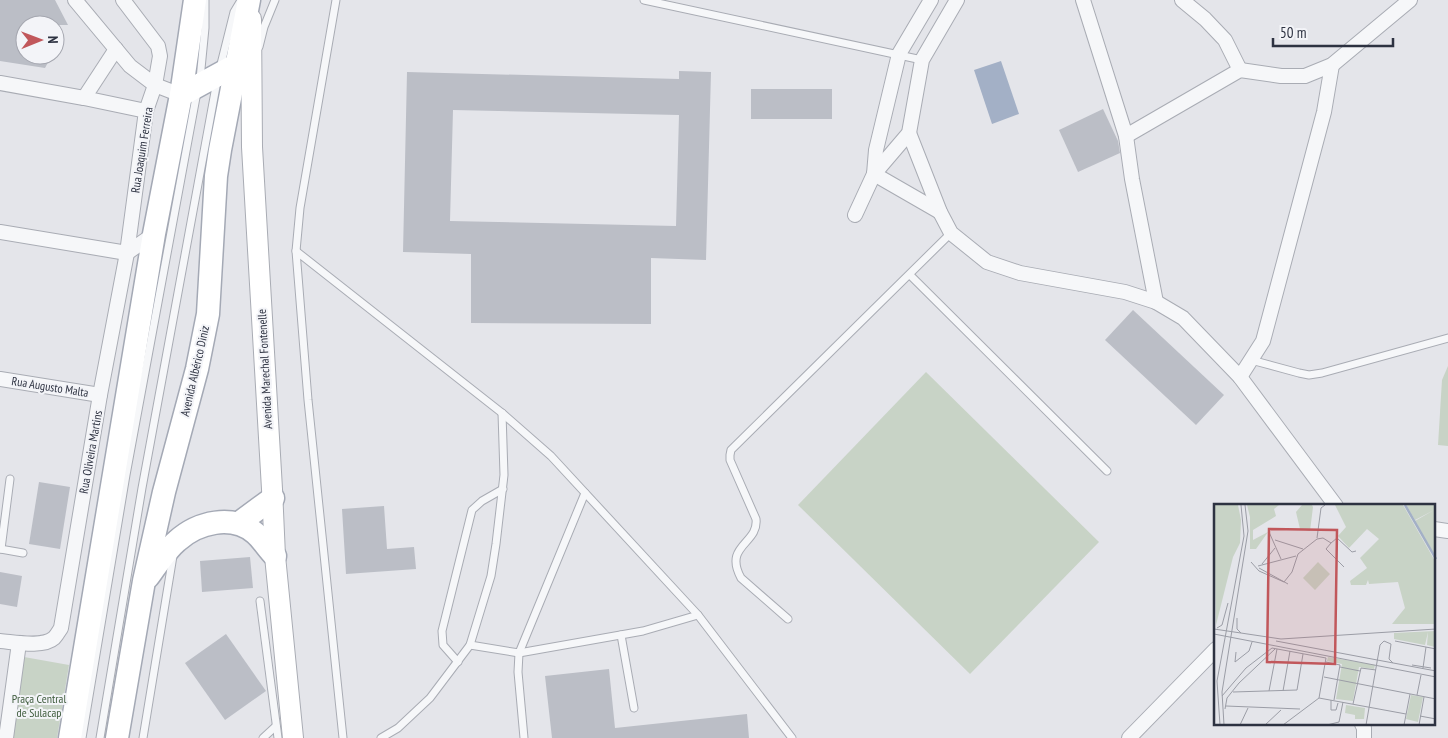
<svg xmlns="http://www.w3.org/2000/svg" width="1448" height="738" viewBox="0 0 1448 738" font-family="'PT Sans Narrow',sans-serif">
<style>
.green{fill:#c8d3c6}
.water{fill:#a3b0c6}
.building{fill:#bbbec6;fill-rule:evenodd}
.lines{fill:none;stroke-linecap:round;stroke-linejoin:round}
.lane-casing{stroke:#a9acb4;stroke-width:9}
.street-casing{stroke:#a9acb4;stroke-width:16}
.secondary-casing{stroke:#a9acb4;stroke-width:22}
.primary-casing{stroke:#a4a9b5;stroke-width:25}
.lane{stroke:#f6f7f9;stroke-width:7}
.street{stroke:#f6f7f9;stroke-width:14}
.secondary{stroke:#fff;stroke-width:20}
.primary{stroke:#fff;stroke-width:22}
.labels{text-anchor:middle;stroke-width:4;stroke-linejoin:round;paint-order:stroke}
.street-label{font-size:12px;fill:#2d3241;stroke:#f3f4f8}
.park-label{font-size:12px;fill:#3e5b3c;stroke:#f3f4f8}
.inset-river{fill:none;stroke:#a3b0c6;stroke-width:2.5}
.inset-road{fill:none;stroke:#9b9da6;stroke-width:1}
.view{fill:#c1575b;fill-opacity:0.15;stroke:#c1575b;stroke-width:2.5}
.inset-edge{fill:none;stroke:#2d3241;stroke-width:2.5}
</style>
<rect width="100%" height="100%" fill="#e4e5ea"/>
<g class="green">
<polygon points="1448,366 1448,446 1438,445 1442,380"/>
<polygon points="926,372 1099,542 970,674 798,505"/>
<polygon points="24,657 69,665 57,738 11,738"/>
</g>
<polygon class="water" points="1001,61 1019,114 992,124 974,70"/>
<g class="building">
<polygon points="0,0 55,0 68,25 25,25 25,55 52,55 45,68 0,61"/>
<path d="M679 71 711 72 706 260 651 258V324L471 323V254L403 252 407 72 679 79ZM453 110 679 115 676 226 450 221Z"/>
<rect x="751" y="89" width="81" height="30"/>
<polygon points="1103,109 1118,141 1120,153 1078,172 1059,130"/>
<polygon points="1133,310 1224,395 1196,425 1105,340"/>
<polygon points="39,482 70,487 60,549 29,544"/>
<polygon points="384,506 387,549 414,547 416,569 346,574 342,509"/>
<polygon points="250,557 253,588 202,592 200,561"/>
<polygon points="0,572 22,576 17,607 0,604"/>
<polygon points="226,634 266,691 225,720 185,663"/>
<polygon points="609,669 615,728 747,714 749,738 552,738 545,676"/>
</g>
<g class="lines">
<defs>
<g id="lane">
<polyline points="644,0 922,60"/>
<polyline points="259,47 264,27 275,0"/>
<polyline points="220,68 234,12 240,2"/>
<polyline points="200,79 205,28 205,0"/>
<polyline points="296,251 300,208 336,0"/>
<polyline points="910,275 1107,471"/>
<polyline points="1251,360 1299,373 1309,375 1322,373 1448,338"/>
<polyline points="0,549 23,553"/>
<polyline points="1,549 10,479"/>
<polyline points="260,601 278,738"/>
<path d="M788 619 741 578C723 545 759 544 756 519L730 460V455L731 450 951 233"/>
<polyline points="621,635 634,708"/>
<polyline points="470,645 519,653 643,631 698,615"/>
<polyline points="458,662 443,645 442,631 472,510 482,501 503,489"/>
<polyline points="82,738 126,475 197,92"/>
<polyline points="100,738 142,488 217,81"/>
<polyline points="143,738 173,556"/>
<polyline points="263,738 276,726"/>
<polyline points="343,738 308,400 296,251 502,413 551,456 698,615 792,738"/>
<polyline points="381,738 398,728 430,698 470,645 491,576 496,544 504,475 502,413"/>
<polyline points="524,738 518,672 519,653 585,493"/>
</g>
<g id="street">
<polyline points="75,0 130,66 155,85 181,95"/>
<polyline points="1083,0 1126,136 1132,179 1156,302"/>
<polyline points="1182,0 1205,19 1225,40 1240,70"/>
<polyline points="0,83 84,98 146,111"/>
<polyline points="84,98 116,49"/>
<polyline points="909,133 940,212 951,233 987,262 1020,273 1125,292 1156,302 1183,318 1240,377 1336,506"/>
<polyline points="1126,136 1240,70 1281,76 1305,76 1332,65 1410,0"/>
<polyline points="874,174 876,150 899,54 931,0"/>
<polyline points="874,174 940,212"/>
<polyline points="855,215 874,174 909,133 922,60 957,0"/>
<polyline points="0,232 127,253 154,234"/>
<polyline points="1240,377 1263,341 1324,112 1332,65"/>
<polyline points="0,379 100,395"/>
<polyline points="1434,529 1448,531"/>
<path d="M0 641C14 642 43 648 54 638 57 635 59 631 61 628L100 395 127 253 146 111 155 85 160 56 158 46 123 0"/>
<polyline points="1362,724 1364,728 1364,738"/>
<polyline points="6,738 19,643"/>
<polyline points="1129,738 1216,649"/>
</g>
<polyline id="secondary" points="251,19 252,147 272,489 275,556 293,738"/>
<g id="primary">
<polyline points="181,95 236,65"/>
<polyline points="239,523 273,498"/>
<path d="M148 577C157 565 166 550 177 541 198 522 232 514 255 533 262 539 268 549 275 556"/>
<polyline points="70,738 154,234 181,95 195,0"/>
<polyline points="117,738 144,581 164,492 197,369 208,314 216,176 220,150 249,0"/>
</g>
</defs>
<use href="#lane" class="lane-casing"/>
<use href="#street" class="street-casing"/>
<use href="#secondary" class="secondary-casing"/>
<use href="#primary" class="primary-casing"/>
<use href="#lane" class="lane"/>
<use href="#street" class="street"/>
<use href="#secondary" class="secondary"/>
<use href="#primary" class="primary"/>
</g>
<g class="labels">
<g class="street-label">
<text transform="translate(142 150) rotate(-81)" y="4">Rua Joaquim Ferreira</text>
<text transform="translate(265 369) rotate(-93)" y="4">Avenida Marechal Fontenelle</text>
<text transform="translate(195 371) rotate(-77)" y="4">Avenida Albérico Diniz</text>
<text transform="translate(50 387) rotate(9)" y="4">Rua Augusto Malta</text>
<text transform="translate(91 452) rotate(-80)" y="4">Rua Oliveira Martins</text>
</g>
<g class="park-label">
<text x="39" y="703">Praça Central<tspan x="39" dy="14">de Sulacap</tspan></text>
</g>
</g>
<g transform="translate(1214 504)">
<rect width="221" height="221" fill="#e4e5ea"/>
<path d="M0 1H24L27 16 26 39 19 53 2 121ZM33 1H65L60 5 62 12 39 26V36L54 28 42 45H36V13ZM88 1H98L99 3 96 27 86 25 82 8ZM121 1H189L221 57V120H178L191 104 184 78 155 80 154 76 152 81H137L136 77 153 64 146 54 165 35 153 25 135 44 124 32 132 23ZM192 1H221V52L201 17 220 6 201 16ZM104 58 116 70 101 86 89 74ZM221 127V143L213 141 214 128 211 141 180 135V129ZM114 153 161 161 160 165 145 163 139 197 122 195 128 160 113 157ZM197 191 209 193 204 218 192 215ZM132 201 151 204 150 215H141V211L131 209Z" fill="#c8d3c6"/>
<path class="inset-river" d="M191 1 222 55"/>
<path class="inset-road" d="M55 28 67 55M103 34 107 4 111 1M61 36 89 45M117 39 112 45 130 63M37 58 45 67 70 78M48 60 61 44M44 62 82 52M45 64 74 80M70 78 78 68 84 50 103 35 109 34 117 39 123 34 138 48 142 47M23 114V125L27 129M3 124 8 121 14 99M0 125 67 135 222 125M0 130 222 173M62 137 222 167M181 137 222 145M22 148 21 158 35 147 38 138M112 158 126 161 120 196M198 161 217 164M126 163 146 167M209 164 212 143M110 173 222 195M25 179 61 145M55 187 63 145M69 187 76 147M19 188 83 186 89 150M203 191 207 171M8 192 32 164 58 144 112 154 105 194M105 194 192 210M117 196V206H122L124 199M139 200 147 164 162 166M12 202 86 205M11 205 13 194 25 179M206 212 222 215M6 221 3 177 30 32 27 1M10 221 8 188 34 27 31 1M26 221 34 204M51 221 67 206M69 221 105 194M113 221 125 218 129 198M152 221 166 141 170 137 177 140 175 155 179 159M190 221 196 190M205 221 210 193"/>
<path class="view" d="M55 25 123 26 121 160 53 158Z"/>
<rect width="221" height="221" class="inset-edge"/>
</g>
<g transform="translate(40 40) rotate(89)"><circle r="24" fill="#f3f4f8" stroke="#a4a6af"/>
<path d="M0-4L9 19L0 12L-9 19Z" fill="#c1575b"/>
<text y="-8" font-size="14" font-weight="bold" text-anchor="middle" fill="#2d3241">N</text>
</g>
<path d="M1273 38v8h120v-8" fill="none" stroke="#2d3241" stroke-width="2.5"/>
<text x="1280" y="38" font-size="15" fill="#2d3241" stroke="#f3f4f8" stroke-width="4" paint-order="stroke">50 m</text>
</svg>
